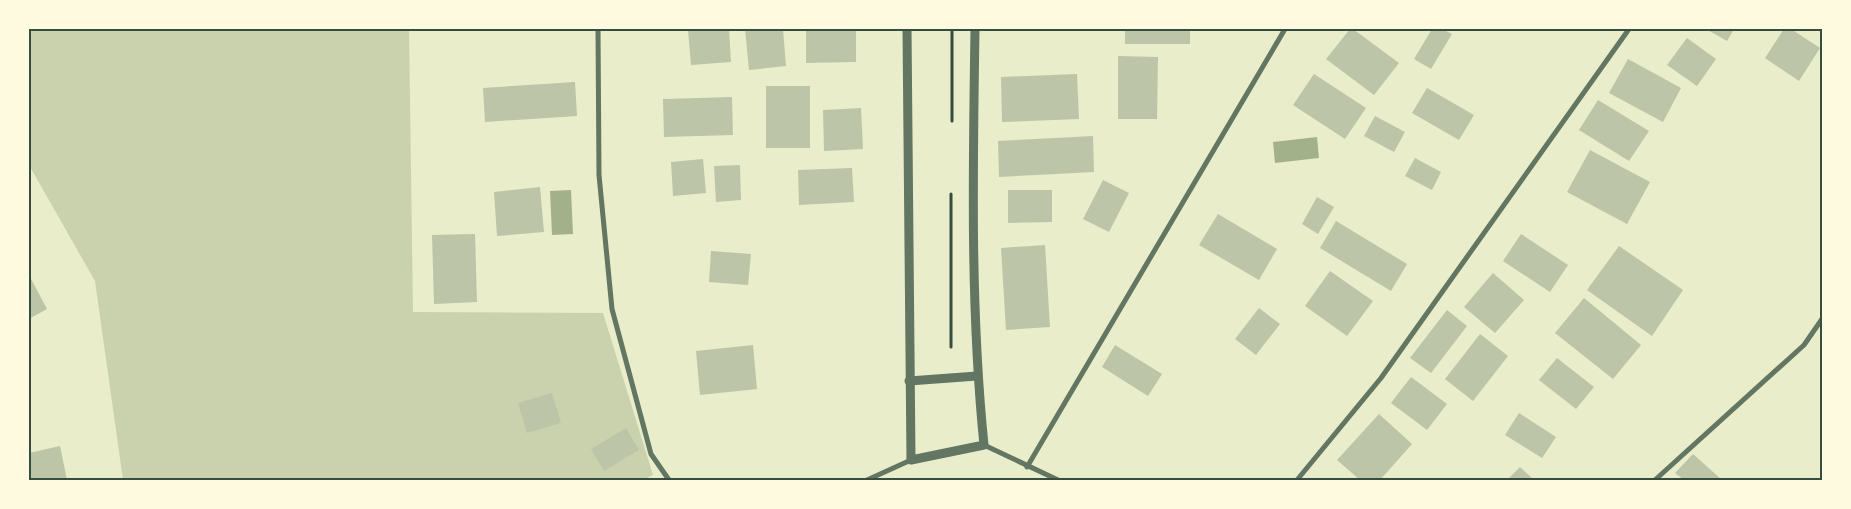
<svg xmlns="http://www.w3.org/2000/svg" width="1851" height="509" viewBox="0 0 1851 509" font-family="Quicksand,sans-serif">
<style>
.green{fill:#cad2ad}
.water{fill:#a3b18a}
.building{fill:#bcc5a7}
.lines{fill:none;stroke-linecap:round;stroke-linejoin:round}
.path{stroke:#344e41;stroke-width:3}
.minor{stroke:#617663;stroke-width:5}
.tertiary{stroke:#617663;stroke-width:9}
.neatline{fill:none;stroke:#344e41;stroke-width:2}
</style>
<rect width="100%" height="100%" fill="#e9edc9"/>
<polygon class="green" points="29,29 409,29 413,312 603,313 653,475 643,480 123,480 95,281 29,165"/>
<g class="water">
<polygon points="1317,137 1319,158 1275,163 1273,142"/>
<polygon points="571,190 573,234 552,235 550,191"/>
</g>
<g class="building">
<polygon points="729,29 731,62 691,65 688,30"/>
<polygon points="745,29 783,29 786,66 749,70"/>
<polygon points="806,29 856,29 856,62 806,63"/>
<rect x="1125" y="29" width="65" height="15"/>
<polygon points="1350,29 1353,29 1399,63 1374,95 1326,59"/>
<polygon points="1432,29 1442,29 1452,34 1431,69 1414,59"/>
<polygon points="1706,29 1734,29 1727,41"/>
<polygon points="1784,29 1791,29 1820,48 1799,81 1765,58"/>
<polygon points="1687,38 1716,59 1697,86 1667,65"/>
<polygon points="1118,56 1158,57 1157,119 1118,119"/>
<polygon points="1628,59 1681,88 1663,122 1609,93"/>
<polygon points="1077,74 1079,119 1002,122 1001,77"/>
<polygon points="1314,74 1366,108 1345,139 1293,105"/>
<polygon points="575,82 577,116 485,122 483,88"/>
<rect x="766" y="86" width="44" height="62"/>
<polygon points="1427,88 1474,115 1459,140 1412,113"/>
<polygon points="732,97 733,135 664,137 663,99"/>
<polygon points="1598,100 1649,131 1629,161 1579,130"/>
<polygon points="861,108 863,149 824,151 823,110"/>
<polygon points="1375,116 1405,132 1394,152 1364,136"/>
<polygon points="1093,136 1094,172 999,177 998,141"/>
<polygon points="1590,150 1650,182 1627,224 1567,192"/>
<polygon points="1415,158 1441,172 1432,190 1405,176"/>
<polygon points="703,159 706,193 673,196 671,162"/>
<polygon points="740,165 741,200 716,202 714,166"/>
<polygon points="852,168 854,202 799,205 798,170"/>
<polygon points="1103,180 1129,193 1109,232 1083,219"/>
<polygon points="540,187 544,232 497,236 494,192"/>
<polygon points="1008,190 1052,190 1052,222 1008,223"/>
<polygon points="1317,197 1334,207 1318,234 1302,224"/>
<polygon points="1218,214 1277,249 1259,280 1199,245"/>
<polygon points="1336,221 1407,264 1391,291 1320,248"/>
<polygon points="475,234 477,302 434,304 432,235"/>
<polygon points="1521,234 1568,265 1550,292 1503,261"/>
<polygon points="1045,245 1050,327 1006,330 1001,248"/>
<polygon points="1619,246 1683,290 1652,336 1587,290"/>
<polygon points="711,251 751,254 748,285 709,282"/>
<polygon points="1330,271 1373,301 1347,336 1305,306"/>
<polygon points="1493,273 1524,300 1495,333 1464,307"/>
<polygon points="29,275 47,309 29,319"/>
<polygon points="1584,298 1641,345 1613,379 1555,333"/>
<polygon points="1259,308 1280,324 1256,355 1235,339"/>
<polygon points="1447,310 1467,326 1431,373 1410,358"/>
<polygon points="1480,334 1508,356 1473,401 1445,379"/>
<polygon points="753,345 757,389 700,395 696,351"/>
<polygon points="1115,345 1162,374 1148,396 1102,367"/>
<polygon points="1557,358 1594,387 1576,409 1539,380"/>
<polygon points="1411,377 1447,404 1427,430 1391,403"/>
<polygon points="552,393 561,423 527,433 518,403"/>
<polygon points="1519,413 1556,437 1542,458 1505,435"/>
<polygon points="1379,414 1412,444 1380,480 1360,480 1337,460"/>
<polygon points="626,428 639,450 604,471 591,449"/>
<polygon points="60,446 67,480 29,480 29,453"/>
<polygon points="1693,454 1722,480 1684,480 1675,473"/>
<polygon points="1520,467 1534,480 1507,480"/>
</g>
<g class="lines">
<g class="path">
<polyline points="952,121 952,29"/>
<polyline points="951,347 951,194"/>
</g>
<g class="minor">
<polyline points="598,29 599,175 612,309 651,454 669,480"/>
<polyline points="984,445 1058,480"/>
<polyline points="1027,467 1285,29"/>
<polyline points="867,480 911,460"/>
<polyline points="1297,480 1381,378 1629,29"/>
<polyline points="1655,480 1804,345 1822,319"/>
</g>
<g class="tertiary">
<path d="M907 29 911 460 984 445C970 307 973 167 975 29"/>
<polyline points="909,381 977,376"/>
</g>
</g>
<rect width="1851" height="509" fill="none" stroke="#fefae0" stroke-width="60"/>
<rect x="30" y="30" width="1791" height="449" class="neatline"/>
</svg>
